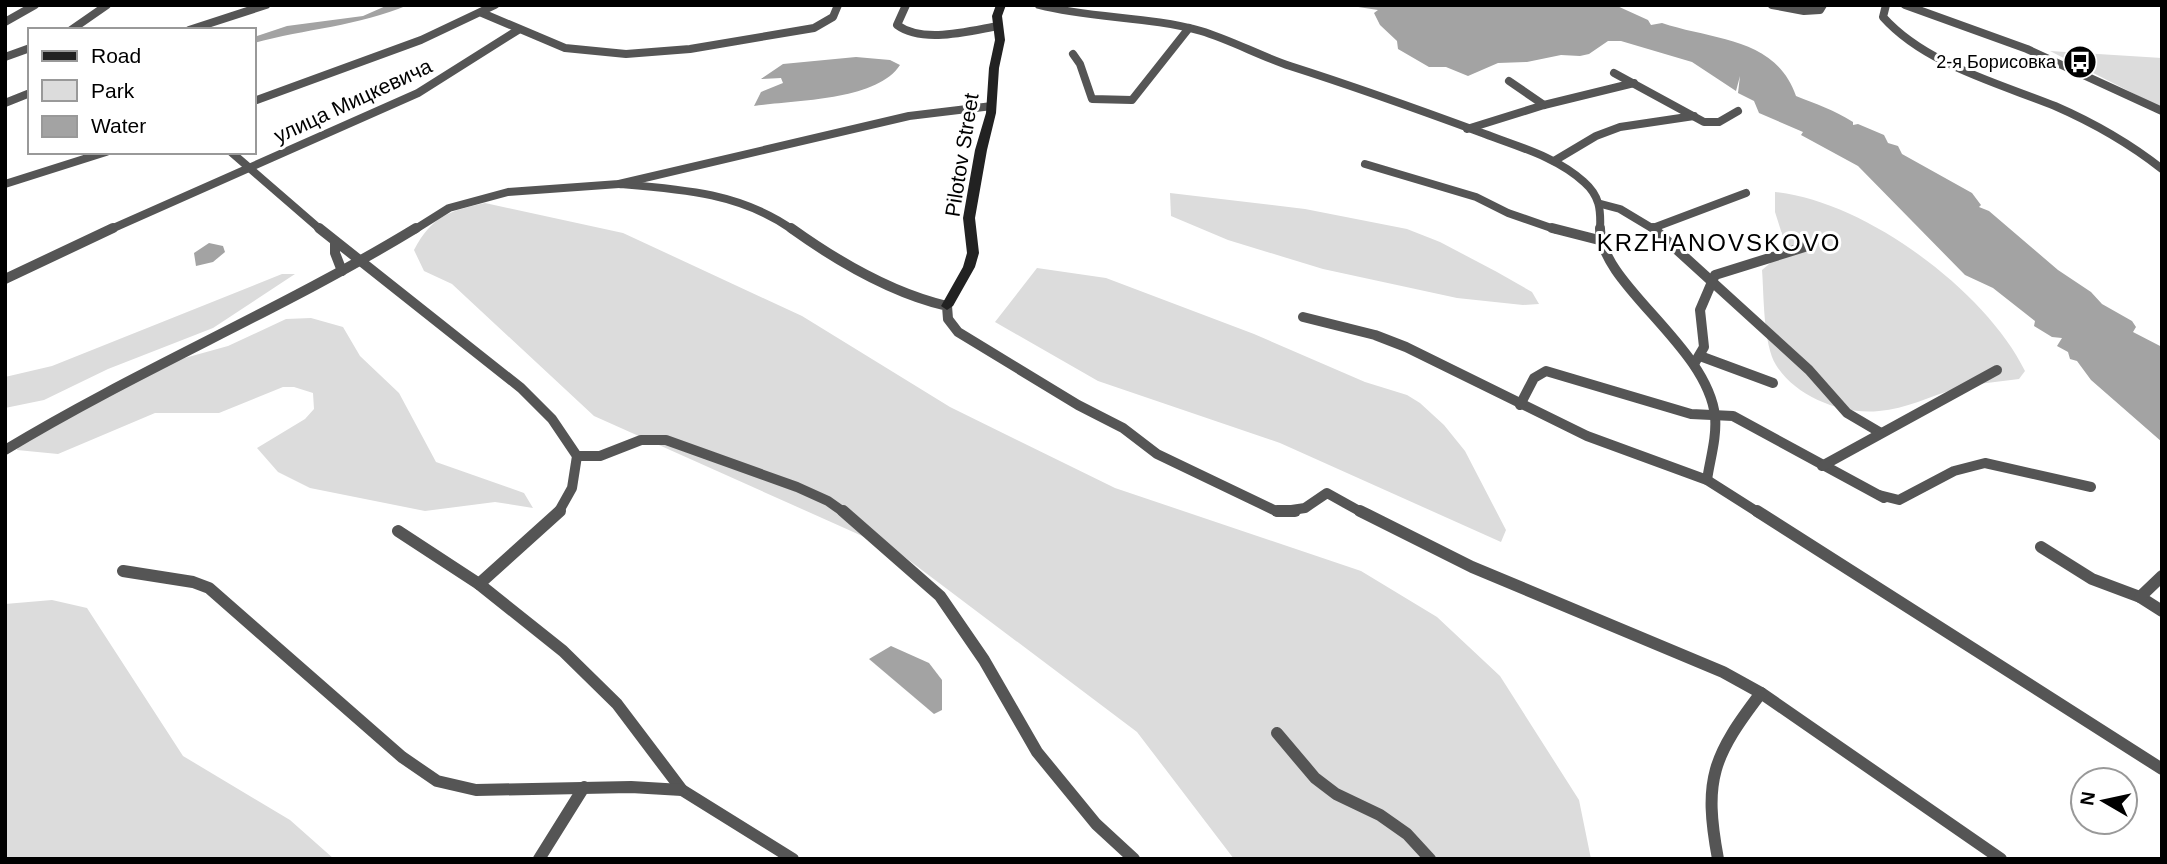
<svg xmlns="http://www.w3.org/2000/svg" width="2167" height="864" viewBox="0 0 2167 864" font-family="Helvetica,sans-serif">
<style>
.green{fill:#dcdcdc}
.water{fill:#a3a3a3}
.lines{fill:none;stroke-linecap:round;stroke-linejoin:round}
.street-far2{stroke:#555;stroke-width:8}
.street-far1{stroke:#555;stroke-width:10}
.street{stroke:#555;stroke-width:12}
.secondary{fill:#222;fill-rule:evenodd}
.labels{text-anchor:middle;stroke-width:6;stroke-linejoin:round;paint-order:stroke}
.far-poi-label{font-size:18px;fill:#000;stroke:#fff;text-anchor:end}
.street-label{font-size:21px;fill:#000;stroke:#fff}
.quarter-label{font-size:24px;letter-spacing:2px;fill:#000;stroke:#fff}
</style>
<rect width="100%" height="100%" fill="#fff"/>
<g class="green">
<polygon points="2050,51 2162,58 2162,108"/>
<path d="M1775 192C1865 201 1986 291 2025 371L2019 379C1998 382 1975 383 1956 389 1930 396 1906 409 1879 411 1842 415 1796 397 1776 365 1763 344 1764 295 1762 270L1775 259 1789 256 1775 212Z"/>
<polygon points="1170,193 1305,209 1407,229 1440,242 1497,272 1532,292 1539,304 1523,305 1457,298 1323,269 1228,240 1171,216"/>
<path d="M485 203 623 233 802 316 950 407 1115 488 1361 571 1437 617 1500 676 1579 800 1591 859H1234L1137 732 898 552 594 416 452 284 424 271 414 250C432 216 449 211 485 203Z"/>
<polygon points="1037,268 1106,278 1254,334 1365,382 1407,395 1420,403 1444,425 1465,451 1506,530 1501,542 1280,443 1098,381 995,322"/>
<polygon points="282,274 295,274 213,328 108,369 44,400 5,408 5,377 52,366"/>
<polygon points="311,318 343,327 360,356 399,393 436,462 524,493 533,508 495,502 425,511 310,488 278,472 257,448 305,419 314,409 313,393 294,387 283,387 219,413 155,413 58,454 17,450 20,440 156,366 228,346 286,319"/>
<polygon points="52,600 87,608 183,756 290,820 334,859 5,859 5,604"/>
</g>
<g class="water">
<path d="M388 5H408C359 26 305 29 254 43V37L287 26 363 16Z"/>
<path d="M1345 5H1615L1648 20 1651 25 1662 23C1712 40 1776 37 1796 96 1816 104 1834 110 1853 122V125L1858 124 1884 135 1888 143 1898 146 1902 154 1972 193 1981 205 1979 207 1989 211 2058 270 2091 292 2102 304 2132 321 2136 327 2133 332 2162 347V442L2091 380 2077 361 2070 359 2068 352 2057 346 2062 338 2052 337 2034 326 2035 321 1993 288 1965 275 1858 166 1801 135 1803 132 1759 113 1754 101 1738 93 1740 76 1736 91 1692 62 1621 41H1608L1589 54 1580 56 1561 55 1527 62 1498 63 1468 76 1446 67H1429L1398 49 1397 41 1380 25 1374 13 1378 10Z"/>
<path d="M856 57 890 60 900 65C877 101 794 100 754 106L761 92 783 83 781 78 761 79 783 64Z"/>
<polygon points="209,243 223,246 225,252 213,262 196,266 194,253"/>
<polygon points="891,646 929,663 942,680 942,710 934,714 869,659"/>
</g>
<g class="lines">
<g class="street-far2">
<path d="M906 5 897 25C923 44 969 31 998 26"/>
<path d="M1039 5C1092 19 1148 16 1201 31 1231 40 1260 56 1290 66 1356 87 1420 110 1485 134 1519 147 1557 157 1584 182 1600 196 1601 210 1600 230"/>
<polyline points="1772,5 1804,11 1820,10 1823,5"/>
<path d="M1886 5 1883 17C1925 64 1998 83 2055 106 2094 123 2129 143 2162 169"/>
<polyline points="1905,5 2027,49 2162,111"/>
<polyline points="482,13 565,48 626,54 690,49 814,28 833,17 838,5"/>
<polyline points="5,22 35,5"/>
<polyline points="71,30 107,5"/>
<polyline points="189,30 266,5"/>
<polyline points="1073,54 1080,64 1092,99 1132,100 1189,28"/>
<polyline points="5,57 30,48"/>
<polyline points="1614,73 1704,122 1719,122 1738,111"/>
<polyline points="1509,81 1544,105"/>
<polyline points="254,101 421,40 495,5"/>
<polyline points="5,103 30,93"/>
<polyline points="1467,129 1544,105 1634,83"/>
<polyline points="231,152 321,230"/>
<polyline points="1554,161 1596,136 1620,127 1694,116"/>
<polyline points="1365,164 1476,197 1508,213 1557,230"/>
<polyline points="5,184 106,152"/>
<path d="M619 184C681 189 741 193 793 230"/>
<polyline points="1601,204 1620,209 1655,230"/>
<polyline points="1653,228 1746,193"/>
<polyline points="109,230 418,93 518,30"/>
<polyline points="414,230 449,208 508,192 619,184 909,116 992,106"/>
</g>
<g class="street-far1">
<polyline points="319,228 521,388 552,419 577,456 572,488 558,513"/>
<path d="M791 228C837 261 891 293 947 306L948 319 958 332 1078 405 1123 428 1157 454 1278 512 1305 508 1327 493 1363 513"/>
<polyline points="1552,228 1599,240"/>
<path d="M1600 228C1599 284 1707 345 1715 416 1717 438 1710 459 1707 480"/>
<polyline points="1653,228 1809,370 1847,413 1881,433"/>
<polyline points="335,242 335,253 342,271"/>
<polyline points="5,279 113,228"/>
<polyline points="1303,317 1375,335 1406,347 1587,436 1707,480 1759,513"/>
<polyline points="1700,356 1773,383"/>
<polyline points="1694,364 1704,347 1700,310 1715,275 1811,245"/>
<polyline points="1520,405 1534,378 1546,371 1691,414 1733,416 1884,498"/>
<path d="M5 450C139 369 283 309 416 228"/>
<polyline points="577,456 600,456 641,440 666,440 797,487 828,501 845,513"/>
<polyline points="1822,466 1997,370"/>
<polyline points="1879,495 1899,500 1954,471 1985,463 2091,487"/>
</g>
<g class="street">
<polyline points="843,511 940,596 984,660 1037,752 1096,824 1134,859"/>
<polyline points="1277,511 1295,511"/>
<polyline points="1360,511 1472,567 1723,672 1761,693 2001,859"/>
<polyline points="1757,511 2162,769"/>
<polyline points="398,531 479,584 563,651 617,704 682,790 793,859"/>
<polyline points="2041,547 2092,579 2140,597 2162,611"/>
<polyline points="123,571 193,582 209,588 402,757 437,781 476,790 631,787 682,790"/>
<polyline points="479,584 560,511"/>
<polyline points="2140,597 2162,576"/>
<polyline points="1277,733 1315,778 1336,794 1380,815 1407,834 1430,859"/>
<polyline points="539,859 584,787"/>
<path d="M1718 859C1703 779 1713 756 1761 693"/>
</g>
<polygon class="secondary" points="996,5 1006,5 1002,16 1005,40 999,68 996,113 987,150 975,218 979,253 975,267 953,306 947,310 941,306 963,267 967,253 963,218 975,150 986,113 989,68 995,40 992,16"/>
</g>
<defs>
<symbol id="bus-disc" viewBox="-11 -11 22 22"><circle r="9.5" fill="#000" stroke="#fff"/><path d="M-5-6H5V4H4V6H2V4H-2V6H-4V4H-5ZM-3.5-4V0h7V-4ZM-3.5 1.2v1.5H-2V1.2ZM2 1.2v1.5H3.5V1.2Z" fill="#fff"/></symbol>
</defs>
<g fill-rule="evenodd">
<use href="#bus-disc" x="2061" y="43" width="38" height="38"/>
</g>
<g class="labels">
<g class="far-poi-label">
<text x="2056" y="68">2-я Борисовка</text>
</g>
<g class="street-label">
<text transform="translate(353 101) rotate(-25)" y="7">улица Мицкевича</text>
<text transform="translate(962 155) rotate(-81)" y="7">Pilotov Street</text>
</g>
<g class="quarter-label">
<text x="1719" y="251">KRZHANOVSKOVO</text>
</g>
</g>
<rect width="2167" height="864" fill="none" stroke="#000000" stroke-width="14"/>
<rect x="28" y="28" width="228" height="126" fill="#ffffff" stroke="#999999" stroke-width="2"/>
<rect x="42" y="51" width="35" height="10" fill="#222222" stroke="#999999" stroke-width="2"/>
<text x="91" y="63" font-size="21" fill="#000000">Road</text>
<rect x="42" y="80" width="35" height="21" fill="#dcdcdc" stroke="#999999" stroke-width="2"/>
<text x="91" y="98" font-size="21" fill="#000000">Park</text>
<rect x="42" y="116" width="35" height="21" fill="#a3a3a3" stroke="#999999" stroke-width="2"/>
<text x="91" y="133" font-size="21" fill="#000000">Water</text>
<g transform="translate(2104 801) rotate(279)"><circle r="33" fill="#ffffff" stroke="#999999" stroke-width="2"/>
<path d="M0-5L12 26L0 18L-12 26Z" fill="#000000"/>
<text y="-10" font-size="19" font-weight="bold" text-anchor="middle" fill="#000000">N</text>
</g>
</svg>
